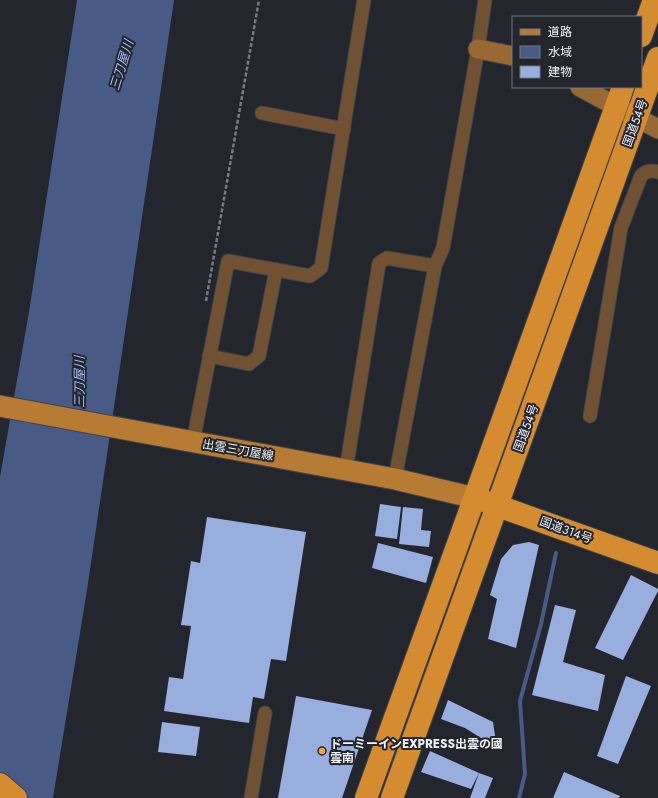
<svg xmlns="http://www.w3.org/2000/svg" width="658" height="798" viewBox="0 0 658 798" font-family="Jost,'Noto Sans JP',sans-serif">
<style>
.water{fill:#485b87}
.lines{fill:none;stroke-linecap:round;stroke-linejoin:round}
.stream{stroke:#485b87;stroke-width:4}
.building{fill:#97aedf}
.street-casing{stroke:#404349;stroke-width:15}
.secondary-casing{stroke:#404349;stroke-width:21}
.primary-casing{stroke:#404349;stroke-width:23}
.highway-casing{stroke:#404349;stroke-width:24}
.path{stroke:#787b80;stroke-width:2.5;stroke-dasharray:4 2;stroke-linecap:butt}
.street{stroke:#705232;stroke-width:13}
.secondary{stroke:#996934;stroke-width:19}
.primary{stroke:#b87b33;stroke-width:21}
.highway{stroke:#d58b2f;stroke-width:22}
.poi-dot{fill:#f4a444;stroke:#23262d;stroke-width:1.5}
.labels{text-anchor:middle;stroke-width:4;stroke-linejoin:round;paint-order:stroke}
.street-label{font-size:12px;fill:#f1f4f8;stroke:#23262d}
.poi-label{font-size:12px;font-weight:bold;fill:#f1f4f8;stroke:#23262d;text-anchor:start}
.water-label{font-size:13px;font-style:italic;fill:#a5bef6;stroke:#23262d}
</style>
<rect width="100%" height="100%" fill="#23262d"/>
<polygon class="water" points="77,0 174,0 87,590 53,798 0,798 0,477 29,312"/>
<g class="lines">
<polyline class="stream" points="519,798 525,774 520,701 541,624 556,553"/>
</g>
<g class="building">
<polygon points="380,504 401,507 397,539 375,536"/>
<polygon points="403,507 423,509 421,530 431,531 429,547 399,544"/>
<polygon points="207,517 306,532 286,661 271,659 264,699 253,697 249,723 164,711 169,677 183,679 191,626 181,625 191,561 200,563"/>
<polygon points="529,542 539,545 516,648 488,639 497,599 490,595 501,559 513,545"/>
<polygon points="378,543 433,557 426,583 372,568"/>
<polygon points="631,575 658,589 658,591 623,660 595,648"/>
<polygon points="555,605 576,610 563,662 605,675 598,711 532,695"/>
<polygon points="626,676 651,686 618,764 597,756"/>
<polygon points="296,696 372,710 342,798 278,798"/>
<polygon points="448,700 493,722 497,748 465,728 441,719"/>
<polygon points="162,722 200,727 196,756 158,752"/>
<polygon points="430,751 479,773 471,789 421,772"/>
<polygon points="564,772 620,796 619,798 553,798"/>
<polygon points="479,773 493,778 485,798 470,798"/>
</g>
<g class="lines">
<defs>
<g id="street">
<polyline points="262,113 344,129"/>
<polyline points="209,356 249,364 259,356 276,270"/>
<path d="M590 416 621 228 641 176C646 171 650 170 658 172"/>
<polyline points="193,442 228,261 310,276 321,268 364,0"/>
<polyline points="346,470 379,263 387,258 435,266"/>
<polyline points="395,479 435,266 443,248 478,49 485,0"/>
<polyline points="251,798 265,713"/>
</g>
<g id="secondary">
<polyline points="478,49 513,56"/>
<polyline points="580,87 658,129"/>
</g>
<polyline id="primary" points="0,406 395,479 475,498"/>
<g id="highway">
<polyline points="641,36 654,0"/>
<polyline points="484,501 658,563"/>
<polyline points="0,784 16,798"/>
<polyline points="366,798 623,87"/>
<polyline points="392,798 658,58"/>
</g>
</defs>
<use href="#street" class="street-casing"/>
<use href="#secondary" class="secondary-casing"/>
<use href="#primary" class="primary-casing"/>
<use href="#highway" class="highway-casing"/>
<polyline class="path" points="206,301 259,0"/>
<use href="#street" class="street"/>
<use href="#secondary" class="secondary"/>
<use href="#primary" class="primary"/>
<use href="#highway" class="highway"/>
</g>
<circle class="poi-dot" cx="322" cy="751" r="4"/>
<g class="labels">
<g class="street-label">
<text transform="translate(635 123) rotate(-70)" y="4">国道54号</text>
<text transform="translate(526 428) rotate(-70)" y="4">国道54号</text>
<text transform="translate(238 450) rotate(10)" y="4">出雲三刀屋線</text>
<text transform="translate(566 530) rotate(20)" y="4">国道314号</text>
</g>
<g class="poi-label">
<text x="330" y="748">ドーミーインEXPRESS出雲の國<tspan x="330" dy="14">雲南</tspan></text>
</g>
<g class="water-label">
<text transform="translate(121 65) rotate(-73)" y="5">三刀屋川</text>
<text transform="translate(79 382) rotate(-90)" y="5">三刀屋川</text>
</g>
</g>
<rect x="512" y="16" width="130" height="72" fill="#23262d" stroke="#75787e"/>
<rect x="520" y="29" width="20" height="6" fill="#b87b33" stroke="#75787e"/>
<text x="548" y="36" font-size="12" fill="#f1f4f8">道路</text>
<rect x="520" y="46" width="20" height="12" fill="#485b87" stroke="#75787e"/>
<text x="548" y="56" font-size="12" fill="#f1f4f8">水域</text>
<rect x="520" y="66" width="20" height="12" fill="#97aedf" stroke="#75787e"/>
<text x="548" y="76" font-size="12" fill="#f1f4f8">建物</text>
</svg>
